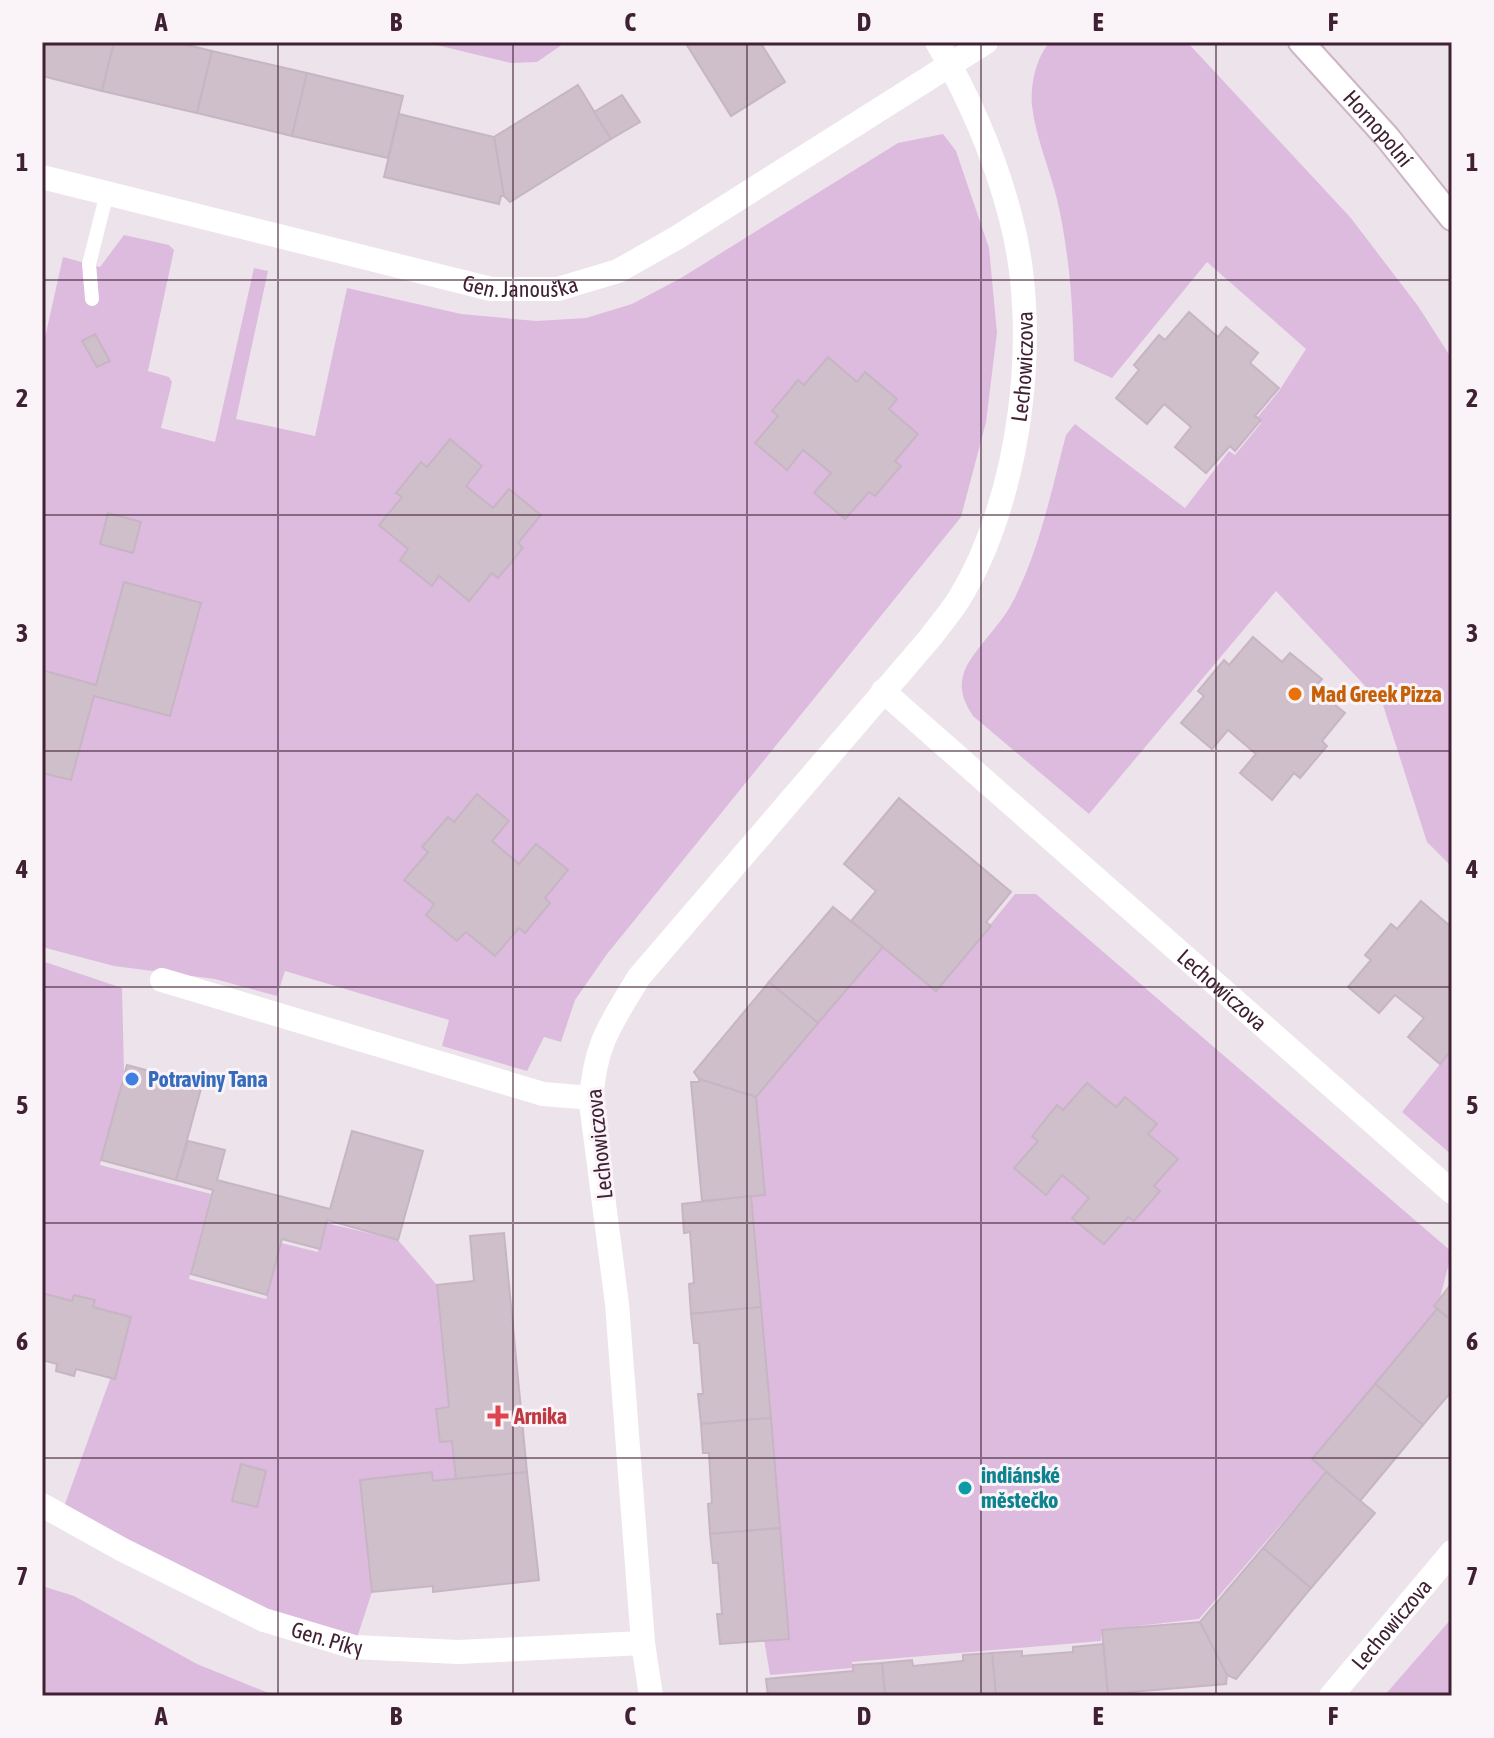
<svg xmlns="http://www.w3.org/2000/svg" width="1494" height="1738" viewBox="0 0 1494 1738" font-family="'Asap Condensed',sans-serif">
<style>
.green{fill:#ddbbdf}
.building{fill:#cebfca;stroke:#c7b5c3;stroke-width:2}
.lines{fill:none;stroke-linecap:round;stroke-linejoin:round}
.secondary-casing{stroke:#ceb5c6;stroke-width:28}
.lane{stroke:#fff;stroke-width:14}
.street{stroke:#fff;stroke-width:24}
.secondary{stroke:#fff;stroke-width:24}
.grid{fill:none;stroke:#402133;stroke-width:2;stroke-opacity:0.55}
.food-dot{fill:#e8710a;stroke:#faf4f8;stroke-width:3}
.shop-dot{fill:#3f7fe0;stroke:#faf4f8;stroke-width:3}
.health-dot{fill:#e0444e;stroke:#faf4f8;stroke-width:3}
.culture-dot{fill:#0f9aa8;stroke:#faf4f8;stroke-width:3}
.labels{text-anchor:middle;stroke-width:6;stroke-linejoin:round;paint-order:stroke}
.street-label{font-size:22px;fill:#402133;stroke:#faf4f8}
.food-label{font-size:22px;font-weight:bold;fill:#c56008;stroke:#faf4f8;text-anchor:start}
.shop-label{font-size:22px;font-weight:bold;fill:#366cbe;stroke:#faf4f8;text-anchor:start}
.health-label{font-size:22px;font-weight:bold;fill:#be3a42;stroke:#faf4f8;text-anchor:start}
.culture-label{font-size:22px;font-weight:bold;fill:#0d838f;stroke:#faf4f8;text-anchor:start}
.neatline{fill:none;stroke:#402133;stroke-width:3}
.grid-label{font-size:26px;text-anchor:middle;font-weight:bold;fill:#402133}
</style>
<rect width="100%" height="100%" fill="#ede3eb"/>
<g class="green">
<polygon points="424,42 566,42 537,62 511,63"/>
<path d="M1050 42H1187L1350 217 1418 306 1452 359V867L1427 842 1383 705 1276 591 1089 814 973 716C965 704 959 691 963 676 967 656 1001 625 1011 605 1039 553 1051 492 1066 435L1075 424 1185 508 1229 451 1235 455 1261 423 1256 419 1279 391 1306 349 1207 262 1112 378 1074 361C1073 307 1070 261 1059 208 1052 174 1036 140 1032 106 1030 85 1036 57 1050 42Z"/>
<polygon points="943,134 956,151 989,248 997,333 986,422 961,517 607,954 575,1000 561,1042 544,1037 527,1071 442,1046 449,1020 285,971 277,996 215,979 114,966 42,947 42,351 63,257 100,267 124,235 169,245 174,250 148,371 169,377 172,382 161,428 215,442 254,268 268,271 236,419 315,436 347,288 461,314 536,321 586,318 632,304 681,278 898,143"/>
<polygon points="1015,894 1036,894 1452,1252 1437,1309 1312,1459 1326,1472 1199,1619 1102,1630 1101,1641 852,1662 852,1668 770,1675 764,1639 789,1636 751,1196 765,1195 756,1095 881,945 936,991"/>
<polygon points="42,961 122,988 124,1072 100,1165 211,1194 189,1279 266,1299 281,1243 318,1252 326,1223 398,1240 437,1285 449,1407 436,1409 440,1442 452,1441 456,1479 433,1481 432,1472 360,1480 372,1592 354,1647 264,1620 61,1515 109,1382 126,1321 42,1297"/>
<polygon points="1452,1049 1452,1155 1402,1112"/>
<polygon points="42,1586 74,1596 197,1664 276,1696 42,1696"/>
<polygon points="1452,1618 1452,1696 1384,1696"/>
</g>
<g class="building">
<polygon points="42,42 114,42 102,91 42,76"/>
<polygon points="114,42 175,42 212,51 197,113 102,91"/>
<polygon points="685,42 760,42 785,82 731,116"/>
<polygon points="212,51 307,73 292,136 197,113"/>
<polygon points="307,73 403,96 388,158 292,136"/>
<polygon points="578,85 611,139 510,202 504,196 494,137"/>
<polygon points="622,95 640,122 611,139 594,112"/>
<polygon points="399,114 494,137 504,196 501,196 499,204 384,177"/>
<polygon points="1189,312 1218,337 1226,327 1258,353 1250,363 1279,388 1255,416 1261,420 1235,451 1230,446 1206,473 1175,447 1191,427 1164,404 1147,424 1116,398 1139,370 1134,365 1159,335 1165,340"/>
<polygon points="95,334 110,361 97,367 82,341"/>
<polygon points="828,357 857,382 865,372 897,399 889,409 918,434 895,461 901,466 875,496 869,492 845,519 814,493 831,473 803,450 787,470 755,443 778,416 772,411 798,380 804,385"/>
<polygon points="450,439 482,466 466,486 493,508 509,489 541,515 518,543 523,548 498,578 492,573 469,601 439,576 432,586 400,560 408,549 379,525 402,497 396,493 421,462 427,467"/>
<polygon points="108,513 141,522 133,553 100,544"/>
<polygon points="124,582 201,603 170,716 94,696 71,780 42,773 42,670 96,685"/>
<polygon points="1253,637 1282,662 1290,653 1322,679 1314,688 1345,713 1322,741 1327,746 1300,778 1294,773 1272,800 1240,773 1256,754 1228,730 1212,749 1181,723 1204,696 1198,691 1224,660 1229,665"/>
<polygon points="477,794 509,821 492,841 519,864 536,844 568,870 545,898 550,903 525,933 519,928 495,956 466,932 457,941 426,915 434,904 404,880 428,852 422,847 448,817 454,822"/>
<polygon points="899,798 1011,892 986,922 991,926 936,991 851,921 876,891 844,864"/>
<polygon points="1421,901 1450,926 1452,924 1452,1049 1440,1064 1408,1037 1424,1018 1395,995 1379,1013 1348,987 1371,960 1365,955 1391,924 1397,929"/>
<polygon points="833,907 883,947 818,1023 769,982"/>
<polygon points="769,982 818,1023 756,1097 699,1079 694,1072"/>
<polygon points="127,1065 202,1085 176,1180 101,1160"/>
<polygon points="699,1079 756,1097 765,1195 702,1201 691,1082 699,1082"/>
<polygon points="1087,1083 1116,1107 1125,1097 1157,1124 1148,1134 1178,1159 1154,1186 1160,1191 1134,1221 1128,1217 1104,1244 1072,1218 1089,1198 1062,1175 1046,1195 1014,1168 1038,1141 1032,1136 1057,1105 1063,1110"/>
<polygon points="352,1131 423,1151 398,1240 327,1220 320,1249 282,1239 267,1295 191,1274 213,1190 176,1180 188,1141 225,1150 217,1180 330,1209"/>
<polygon points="751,1196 761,1307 691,1314 689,1284 694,1283 690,1232 684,1233 682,1204"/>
<polygon points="504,1233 527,1472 456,1479 452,1441 440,1442 436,1409 449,1407 437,1285 474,1281 470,1236"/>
<polygon points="1452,1283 1452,1321 1434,1306"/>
<polygon points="42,1293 72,1301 74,1295 95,1300 93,1307 131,1317 115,1379 76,1369 74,1376 56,1371 57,1364 42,1360"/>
<polygon points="761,1307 771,1418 701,1424 698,1394 703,1394 699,1343 694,1343 691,1314"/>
<polygon points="1437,1309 1452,1321 1452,1391 1423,1425 1375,1384"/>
<polygon points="1375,1384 1423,1425 1360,1501 1312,1459"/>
<polygon points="771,1418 780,1528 710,1534 708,1504 712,1503 709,1453 703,1453 701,1424"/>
<polygon points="241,1464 266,1471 257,1507 232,1501"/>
<polygon points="432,1472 433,1481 527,1472 539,1580 433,1592 433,1586 372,1592 360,1480"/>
<polygon points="1326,1472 1375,1513 1311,1588 1263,1548"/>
<polygon points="780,1528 789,1639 720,1644 717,1614 722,1614 718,1563 713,1563 710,1534"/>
<polygon points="1263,1548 1311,1588 1236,1679 1227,1675 1200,1622"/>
<polygon points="1200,1622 1227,1675 1226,1684 1108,1694 1102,1630"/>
<polygon points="1103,1644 1108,1696 996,1696 992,1653 1022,1651 1022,1656 1073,1652 1073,1647"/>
<polygon points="992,1653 996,1696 885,1696 882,1663 912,1660 913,1666 963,1661 963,1655"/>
<polygon points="882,1663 885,1696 768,1696 766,1679 853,1671 853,1665"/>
</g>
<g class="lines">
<defs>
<g id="secondary">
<path id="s6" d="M1301 42 1387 137 1452 218"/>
</g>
</defs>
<use href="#secondary" class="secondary-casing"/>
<polyline class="lane" points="92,299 89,264 107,193"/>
<g class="street">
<path id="s1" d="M42 177 491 289H558L618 271 678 237 986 42"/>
<path id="s2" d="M883 691 1452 1192"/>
<polyline points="162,980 543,1094 592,1098"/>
<path id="s3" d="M42 1505 121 1549 264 1620 354 1647 458 1652 643 1643"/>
<path id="s4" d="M651 1696 643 1643 617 1304 591 1103C594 1045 610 1025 639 977L930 638C939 626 950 613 959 599 1021 498 1042 330 1010 215 994 154 969 97 937 42"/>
<path id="s5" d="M1331 1696 1452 1552"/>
</g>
<use href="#secondary" class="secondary"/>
</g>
<path class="grid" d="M278 42V1696M513 42V1696M747 42V1696M981 42V1696M1216 42V1696M42 280H1452M42 515H1452M42 751H1452M42 987H1452M42 1223H1452M42 1458H1452"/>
<circle class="food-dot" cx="1295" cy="694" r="8"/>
<circle class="shop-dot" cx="132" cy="1079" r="8"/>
<path class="health-dot" d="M494 1404h8v8h8v8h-8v8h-8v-8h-8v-8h8z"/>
<circle class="culture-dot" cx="965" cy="1488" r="8"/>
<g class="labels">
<g class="street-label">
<text dy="8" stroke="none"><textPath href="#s6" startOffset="116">Hornopolní</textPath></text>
<text dy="8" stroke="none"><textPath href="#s1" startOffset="492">Gen. Janouška</textPath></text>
<text dy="8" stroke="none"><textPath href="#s4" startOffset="1472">Lechowiczova</textPath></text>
<text dy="8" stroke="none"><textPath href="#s2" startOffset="452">Lechowiczova</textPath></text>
<text transform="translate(599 1144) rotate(-96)" y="8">Lechowiczova</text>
<text dy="8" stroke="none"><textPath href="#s5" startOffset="94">Lechowiczova</textPath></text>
<text dy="8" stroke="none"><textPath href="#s3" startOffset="316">Gen. Píky</textPath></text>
</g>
<g class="food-label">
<text x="1311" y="702">Mad Greek Pizza</text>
</g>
<g class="shop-label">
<text x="148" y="1087">Potraviny Tana</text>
</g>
<g class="health-label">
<text x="514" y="1424">Arnika</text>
</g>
<g class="culture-label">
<text x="981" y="1483">indiánské<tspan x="981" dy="25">městečko</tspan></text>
</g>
</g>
<rect width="1494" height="1738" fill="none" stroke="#faf4f8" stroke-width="88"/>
<rect x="44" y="44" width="1406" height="1650" class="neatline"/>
<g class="grid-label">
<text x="161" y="31">A</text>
<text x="396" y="31">B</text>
<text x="630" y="31">C</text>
<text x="864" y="31">D</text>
<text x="1098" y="31">E</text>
<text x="1333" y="31">F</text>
<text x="22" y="171">1</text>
<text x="1472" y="171">1</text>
<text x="22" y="407">2</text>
<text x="1472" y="407">2</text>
<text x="22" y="642">3</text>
<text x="1472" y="642">3</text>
<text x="22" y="878">4</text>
<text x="1472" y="878">4</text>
<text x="22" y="1114">5</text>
<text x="1472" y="1114">5</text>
<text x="22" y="1350">6</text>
<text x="1472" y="1350">6</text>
<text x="22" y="1585">7</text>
<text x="1472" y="1585">7</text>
<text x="161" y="1725">A</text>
<text x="396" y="1725">B</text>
<text x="630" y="1725">C</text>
<text x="864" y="1725">D</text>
<text x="1098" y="1725">E</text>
<text x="1333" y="1725">F</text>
</g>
</svg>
